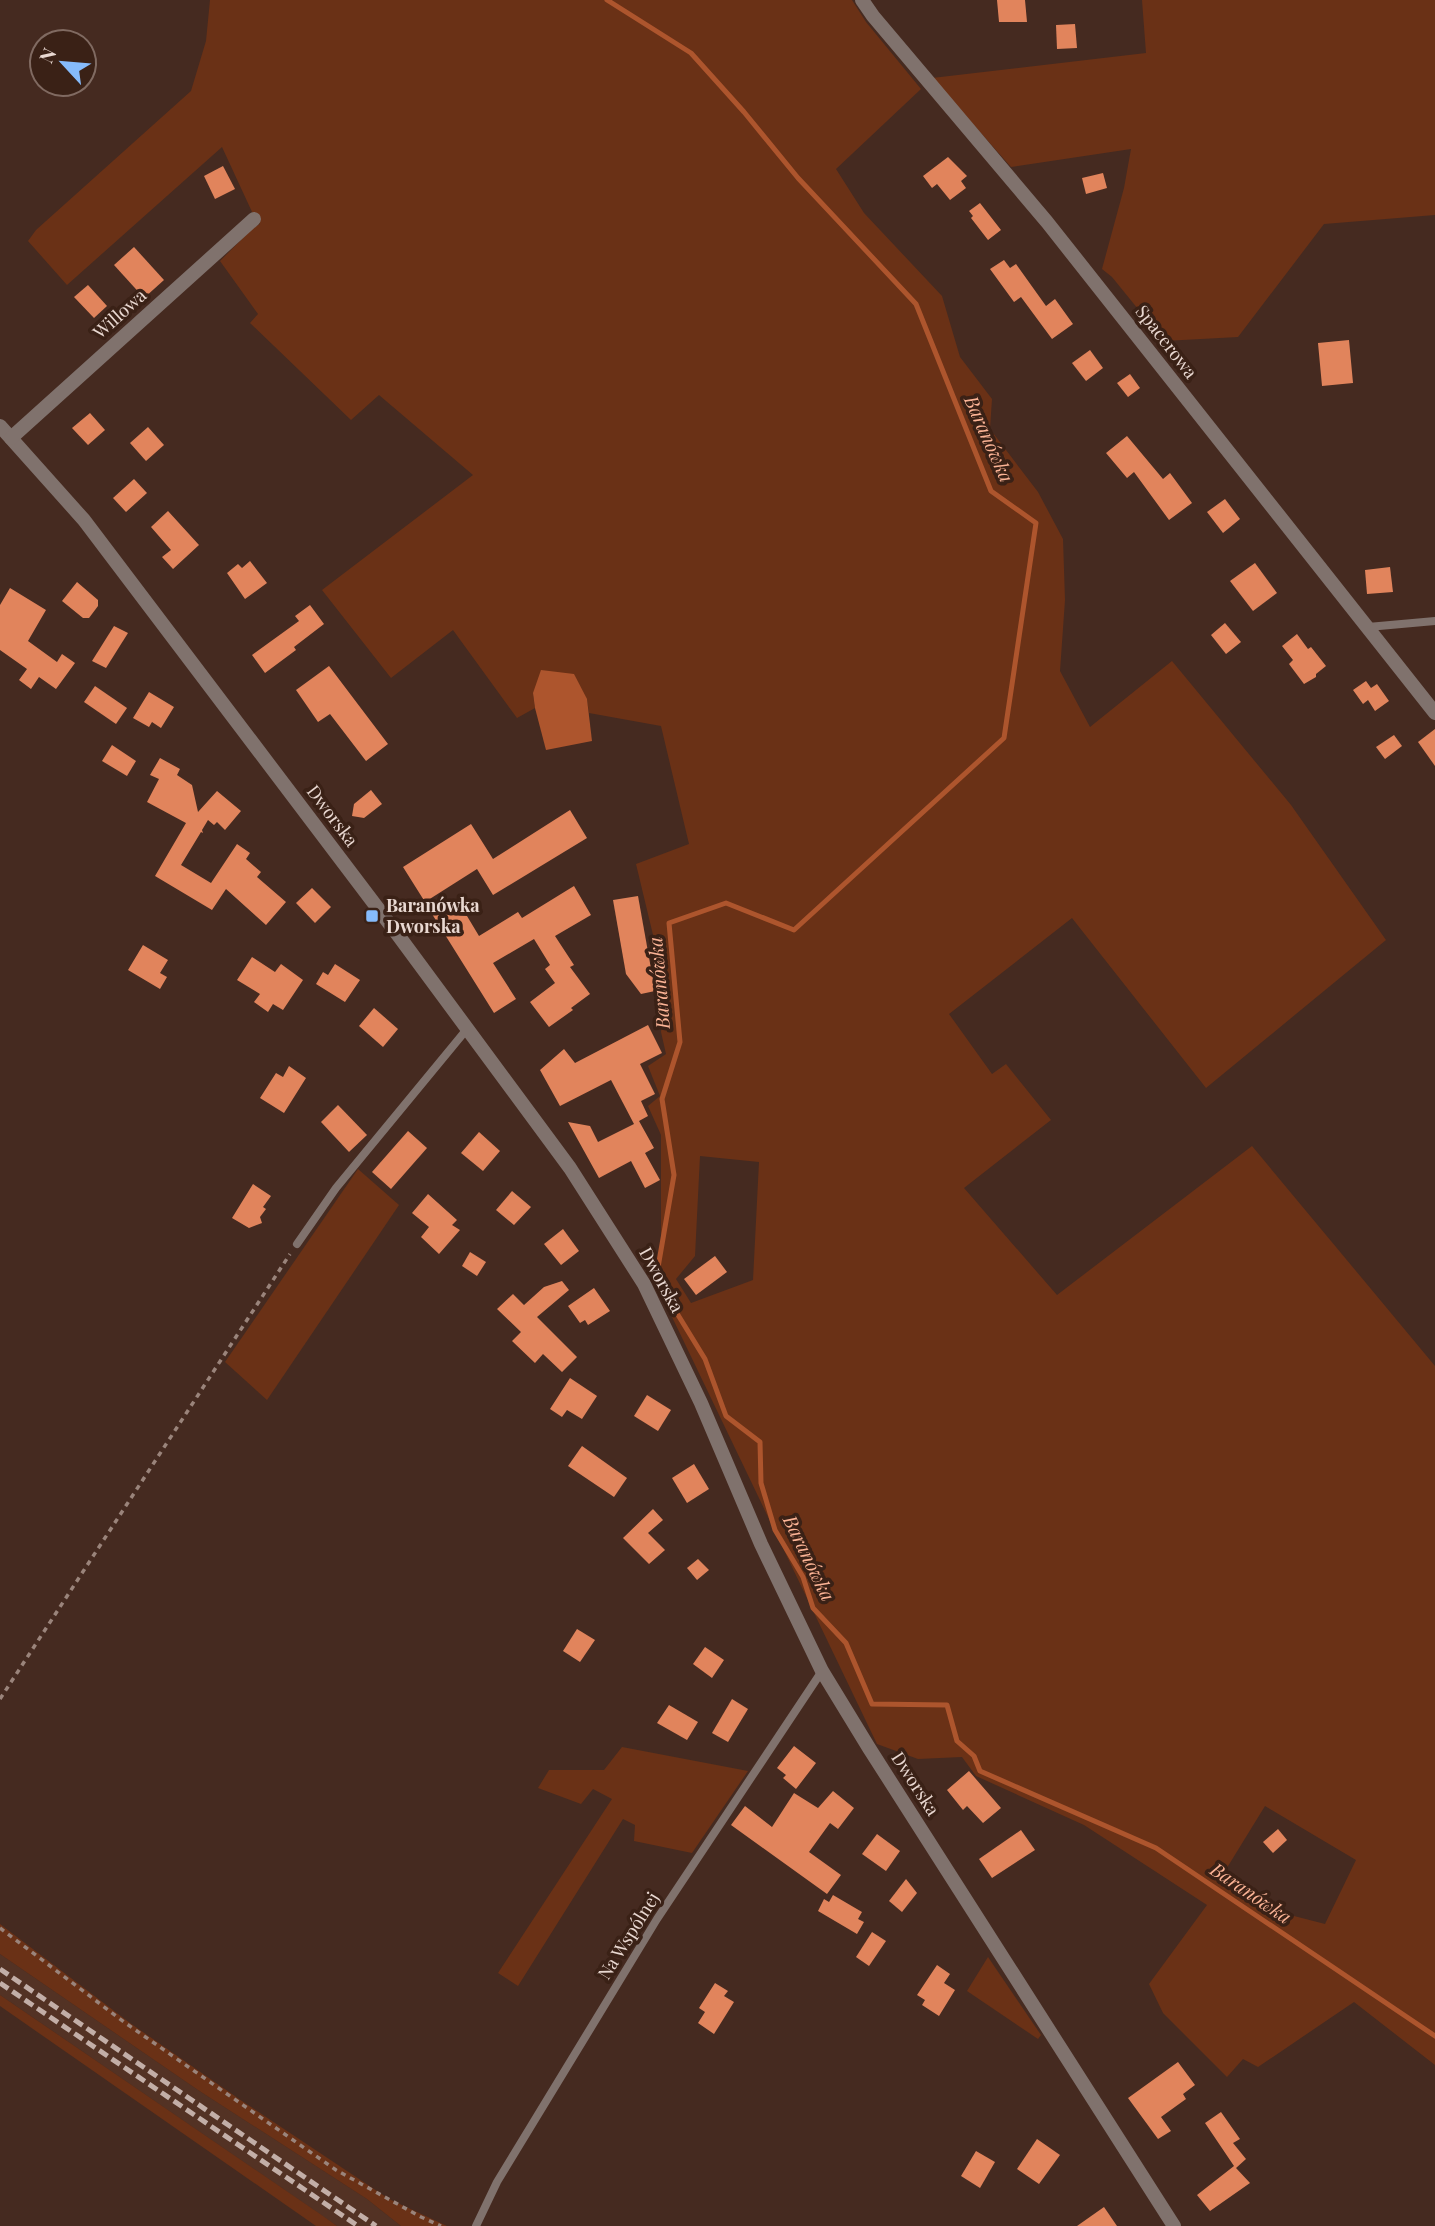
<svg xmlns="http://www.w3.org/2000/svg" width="1435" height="2226" viewBox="0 0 1435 2226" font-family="'Playfair Display',serif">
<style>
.built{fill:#533224}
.green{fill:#6a3116;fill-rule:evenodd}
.water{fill:#ad552d}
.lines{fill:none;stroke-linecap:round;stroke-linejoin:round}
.stream{stroke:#ad552d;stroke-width:5}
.building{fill:#e1845c}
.path{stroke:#9a847b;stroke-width:3.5;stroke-dasharray:5 5;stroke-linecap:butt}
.service{stroke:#80726d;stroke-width:8}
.minor{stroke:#80726d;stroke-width:14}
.rail{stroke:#c2aea7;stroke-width:5;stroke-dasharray:10 5;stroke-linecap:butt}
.poi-dot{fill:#86bbfb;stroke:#3a2116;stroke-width:2.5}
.labels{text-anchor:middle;stroke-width:7;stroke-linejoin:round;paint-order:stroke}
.street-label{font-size:18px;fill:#e9d8d1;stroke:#3a2116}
.poi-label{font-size:18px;font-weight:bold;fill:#e9d8d1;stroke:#3a2116;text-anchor:start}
.water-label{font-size:19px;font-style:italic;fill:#fcb496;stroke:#3a2116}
</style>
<rect width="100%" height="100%" fill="#452a20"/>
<polygon class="built" points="0,1954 198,2090 367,2199 401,2226 337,2226 0,1995"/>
<g class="green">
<path d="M210 0H852L866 22 921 89 836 169 864 213 942 296 960 357 992 399 990 429 1038 492 1063 539 1065 600 1060 671 1090 727 1172 661 1291 805 1386 940 1206 1088 1072 918 949 1014 992 1074 1006 1064 1051 1120 964 1188 1057 1295 1252 1146 1435 1366V2065L1354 2002 1258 2067 1243 2059 1227 2077 1163 2013 1149 1984 1207 1905 1084 1825 976 1776 962 1757 918 1759 877 1744 661 1294V1135L648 1106 660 1096 648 1066 666 1054 661 1032 666 989 636 864 689 844 661 726 589 713 587 699 533 693 535 708 517 718 453 630 391 678 322 590 473 475 379 395 351 420 250 323 258 314 220 261 254 227 260 224 253 214 222 147 67 285 28 241 36 230 191 91 206 41ZM700 1156 759 1162 753 1280 691 1303 676 1279 695 1256ZM1265 1806 1356 1860 1325 1924 1294 1916 1225 1871Z"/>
<polygon points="1142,0 1435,0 1435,215 1324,224 1238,337 1164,341 1112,277 1102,269 1124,188 1131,149 1011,167 932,78 1146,53"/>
<polygon points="358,1169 399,1205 267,1400 225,1362"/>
<polygon points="622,1747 748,1771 692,1853 634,1841 635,1825 623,1819 518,1986 498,1973 612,1799 593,1789 581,1804 538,1788 549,1770 604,1770"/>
<polygon points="0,1924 130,2023 242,2101 389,2199 447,2226 401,2226 367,2199 198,2090 0,1954"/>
<polygon points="988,1957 1041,2035 1038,2039 967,1991"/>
<polygon points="0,1995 323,2216 337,2226 316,2226 0,2006"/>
</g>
<polygon class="water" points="541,670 574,674 587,699 592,741 546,750 535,708 533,693"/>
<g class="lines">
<polyline class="stream" points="607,0 691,53 744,112 798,178 916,304 991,491 1036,523 1004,738 794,930 726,903 669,923 680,1042 662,1099 674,1175 656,1279 705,1359 726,1416 760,1442 761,1483 775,1530 803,1577 813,1608 846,1643 872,1704 947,1705 957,1741 974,1756 980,1771 1156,1848 1435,2036"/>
</g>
<g class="building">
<polygon points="997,0 1025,0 1027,22 999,22"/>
<polygon points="1075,24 1077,48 1057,49 1056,25"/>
<polygon points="948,157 967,176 961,181 966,188 950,200 937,184 932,188 923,176"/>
<polygon points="223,166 235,189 215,199 204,176"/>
<polygon points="1103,173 1107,188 1086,194 1082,178"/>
<polygon points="980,203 1001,230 988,240 971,218 973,216 969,211"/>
<polygon points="134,247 164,280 144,298 114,265"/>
<polygon points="1004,260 1010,268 1016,264 1046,306 1055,299 1073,324 1052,339 1021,297 1014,302 990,269"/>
<polygon points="88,285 107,306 94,318 74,297"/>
<polygon points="1349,340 1353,383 1322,386 1318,343"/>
<polygon points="1090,350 1103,368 1086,381 1072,363"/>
<polygon points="1130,374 1140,388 1128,397 1117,383"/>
<polygon points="90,413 105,430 88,445 72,428"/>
<polygon points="148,427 164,445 146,461 130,443"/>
<polygon points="1127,436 1163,479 1170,473 1192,503 1169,520 1134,472 1127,478 1106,453"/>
<polygon points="134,479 147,493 126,512 113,498"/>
<polygon points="1225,499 1240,519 1223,533 1207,512"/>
<polygon points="168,511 199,545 173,569 162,557 171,550 151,527"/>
<polygon points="250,561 267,583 245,599 227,573 238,564 242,568"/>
<polygon points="1255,563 1277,593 1253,611 1230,581"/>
<polygon points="1390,567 1393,592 1367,594 1365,570"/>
<polygon points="77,582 98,600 98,606 89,618 83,618 62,601"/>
<polygon points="10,588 46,610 28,641 57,662 62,654 75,663 56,689 39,677 31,689 19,680 27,669 0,650 0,605"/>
<polygon points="310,605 324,624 294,647 296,650 265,673 252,655 299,621 295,616"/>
<polygon points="1225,623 1241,642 1226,654 1211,635"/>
<polygon points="114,626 128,633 106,668 92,661"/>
<polygon points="1297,634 1308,649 1311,647 1326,666 1316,674 1316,677 1304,684 1289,664 1293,660 1282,646"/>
<polygon points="329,666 388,744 366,761 330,714 318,722 296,690"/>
<polygon points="1366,681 1371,688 1377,684 1389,701 1375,711 1368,700 1363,704 1353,690"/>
<polygon points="95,686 127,708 116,724 84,702"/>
<polygon points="149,692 174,707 161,728 152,722 149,727 133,718"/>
<polygon points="1435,729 1435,766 1418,742"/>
<polygon points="1394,735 1402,746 1385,759 1376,747"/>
<polygon points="112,745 136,761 127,776 102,761"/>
<polygon points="160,758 180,769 177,775 192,785 198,812 217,791 241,811 225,830 217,822 214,825 208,820 202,830 203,833 201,832 181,865 211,883 237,844 250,853 246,859 261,872 257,877 286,902 266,925 226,889 212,910 155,876 186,823 147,802 159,779 150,775"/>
<polygon points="371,790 382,804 364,818 352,816 354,804"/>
<polygon points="570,810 587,838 493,895 477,869 425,902 403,867 471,824 493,859"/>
<polygon points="574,886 591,915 555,936 574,965 570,967 590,994 571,1008 573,1010 549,1027 530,1002 555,983 545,969 550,965 534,939 493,963 516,999 494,1013 432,914 467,916 479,936 518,912 522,918"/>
<polygon points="312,888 331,907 315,923 296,903"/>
<polygon points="638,896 655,991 641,994 626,974 613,900"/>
<polygon points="143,945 168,960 160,973 167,977 160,989 128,970"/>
<polygon points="252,957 275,972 281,964 303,980 283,1010 273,1004 268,1012 254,1002 260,994 237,980"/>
<polygon points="335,964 360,980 345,1002 316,984 323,972 328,975"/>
<polygon points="374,1008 398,1029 383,1047 359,1026"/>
<polygon points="648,1025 662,1053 640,1064 655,1094 641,1101 648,1116 639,1121 654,1148 645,1153 660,1180 645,1188 631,1161 599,1178 568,1122 590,1126 598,1142 634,1124 611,1080 560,1106 540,1070 564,1049 575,1063"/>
<polygon points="289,1066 306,1078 284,1113 260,1098 276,1073 283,1077"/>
<polygon points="338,1105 367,1135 349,1152 321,1122"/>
<polygon points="408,1131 427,1148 391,1189 372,1172"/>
<polygon points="479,1132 500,1151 483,1171 461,1153"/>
<polygon points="253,1184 271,1196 263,1207 266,1209 260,1217 262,1223 249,1228 232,1218"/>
<polygon points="512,1191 531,1207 514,1225 496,1210"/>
<polygon points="428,1194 457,1220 452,1225 460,1230 439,1254 421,1237 429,1227 412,1213"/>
<polygon points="563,1229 579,1251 561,1265 544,1244"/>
<polygon points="470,1252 486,1262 477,1276 462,1266"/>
<polygon points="715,1256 727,1272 696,1295 684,1279"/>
<polygon points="562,1281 569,1290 537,1317 577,1357 562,1372 543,1354 535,1363 512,1341 521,1332 497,1309 513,1294 524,1305 544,1287"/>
<polygon points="594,1288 610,1311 588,1325 585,1320 580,1323 568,1306"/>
<polygon points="570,1378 597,1396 582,1419 567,1410 562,1417 550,1409"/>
<polygon points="647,1395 671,1410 658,1431 634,1416"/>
<polygon points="582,1446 627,1478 614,1497 568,1466"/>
<polygon points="694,1464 709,1489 687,1503 672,1478"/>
<polygon points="653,1509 663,1520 648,1533 665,1550 649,1564 623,1538"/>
<polygon points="698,1559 709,1570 697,1580 687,1568"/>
<polygon points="577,1629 595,1640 580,1662 563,1651"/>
<polygon points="705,1647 724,1660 712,1678 693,1664"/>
<polygon points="732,1699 748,1709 728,1742 712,1733"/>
<polygon points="669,1705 698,1722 687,1740 657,1723"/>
<polygon points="794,1746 816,1763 796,1789 783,1778 786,1775 777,1768"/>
<polygon points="969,1771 1001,1808 983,1823 967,1806 963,1810 947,1790"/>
<polygon points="833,1791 854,1808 838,1829 830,1823 809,1852 841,1875 827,1894 731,1825 745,1806 772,1827 794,1793 818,1808"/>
<polygon points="1278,1829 1287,1840 1273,1853 1263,1842"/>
<polygon points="1021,1830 1035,1850 992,1878 979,1859"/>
<polygon points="877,1834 900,1851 886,1871 862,1854"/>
<polygon points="906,1879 917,1893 902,1912 889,1901"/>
<polygon points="833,1895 862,1912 858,1919 864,1922 857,1934 818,1911 824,1899 829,1902"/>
<polygon points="872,1932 886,1941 869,1966 856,1957"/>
<polygon points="937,1965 950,1974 944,1983 955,1990 939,2016 922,2005 925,2000 917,1995"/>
<polygon points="715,1983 728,1991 724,1996 734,2002 714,2034 698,2023 705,2012 699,2008"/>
<polygon points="1178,2062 1195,2085 1183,2094 1186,2099 1161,2117 1171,2131 1158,2139 1128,2098"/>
<polygon points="1221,2112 1240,2139 1233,2143 1246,2159 1236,2168 1250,2183 1210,2211 1197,2195 1234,2166 1205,2123"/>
<polygon points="1037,2139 1060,2155 1039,2184 1017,2169"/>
<polygon points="976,2151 995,2162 980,2188 961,2176"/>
<polygon points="1104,2207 1117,2226 1077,2226"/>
</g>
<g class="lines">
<g class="path">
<polyline points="0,1699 290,1254"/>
<polyline points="0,1928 124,2022 336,2170 421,2217 441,2226"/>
</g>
<g class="service">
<polyline points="1368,627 1435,621"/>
<polyline points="297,1244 336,1188 467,1029"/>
<polyline points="476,2226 497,2182 657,1919 822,1671"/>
</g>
<g class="minor">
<polyline points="862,0 873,16 1047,222 1435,713"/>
<polyline points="0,426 84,520 398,935 570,1168 644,1284 701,1403 761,1544 822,1671 869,1748 1174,2226"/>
<polyline points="11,438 254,219"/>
</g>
<g class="rail">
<polyline points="0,1969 376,2226"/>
<polyline points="0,1983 358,2226"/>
</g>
</g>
<rect class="poi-dot" x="365" y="909" width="14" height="14" rx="3.5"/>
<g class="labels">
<g class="street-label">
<text transform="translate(120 314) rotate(-42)" y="6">Willowa</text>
<text transform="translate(1166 342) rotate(52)" y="6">Spacerowa</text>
<text transform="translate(332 816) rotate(53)" y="6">Dworska</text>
<text transform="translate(661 1280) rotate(61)" y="6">Dworska</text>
<text transform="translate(915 1784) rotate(57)" y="6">Dworska</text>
<text transform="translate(629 1936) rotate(-58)" y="6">Na Wspólnej</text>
</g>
<g class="poi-label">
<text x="386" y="912">Baranówka<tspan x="386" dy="21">Dworska</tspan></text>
</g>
<g class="water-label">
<text transform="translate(989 439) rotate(66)" y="7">Baranówka</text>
<text transform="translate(659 983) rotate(-95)" y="7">Baranówka</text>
<text transform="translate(809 1558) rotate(64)" y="7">Baranówka</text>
<text transform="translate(1251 1893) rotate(34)" y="7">Baranówka</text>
</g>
</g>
<g transform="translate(63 63) rotate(296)"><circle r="33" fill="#3a2116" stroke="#806a61" stroke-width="2"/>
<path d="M0-5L12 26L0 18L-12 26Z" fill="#86bbfb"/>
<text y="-10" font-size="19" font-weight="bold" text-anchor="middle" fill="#e9d8d1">N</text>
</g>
</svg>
